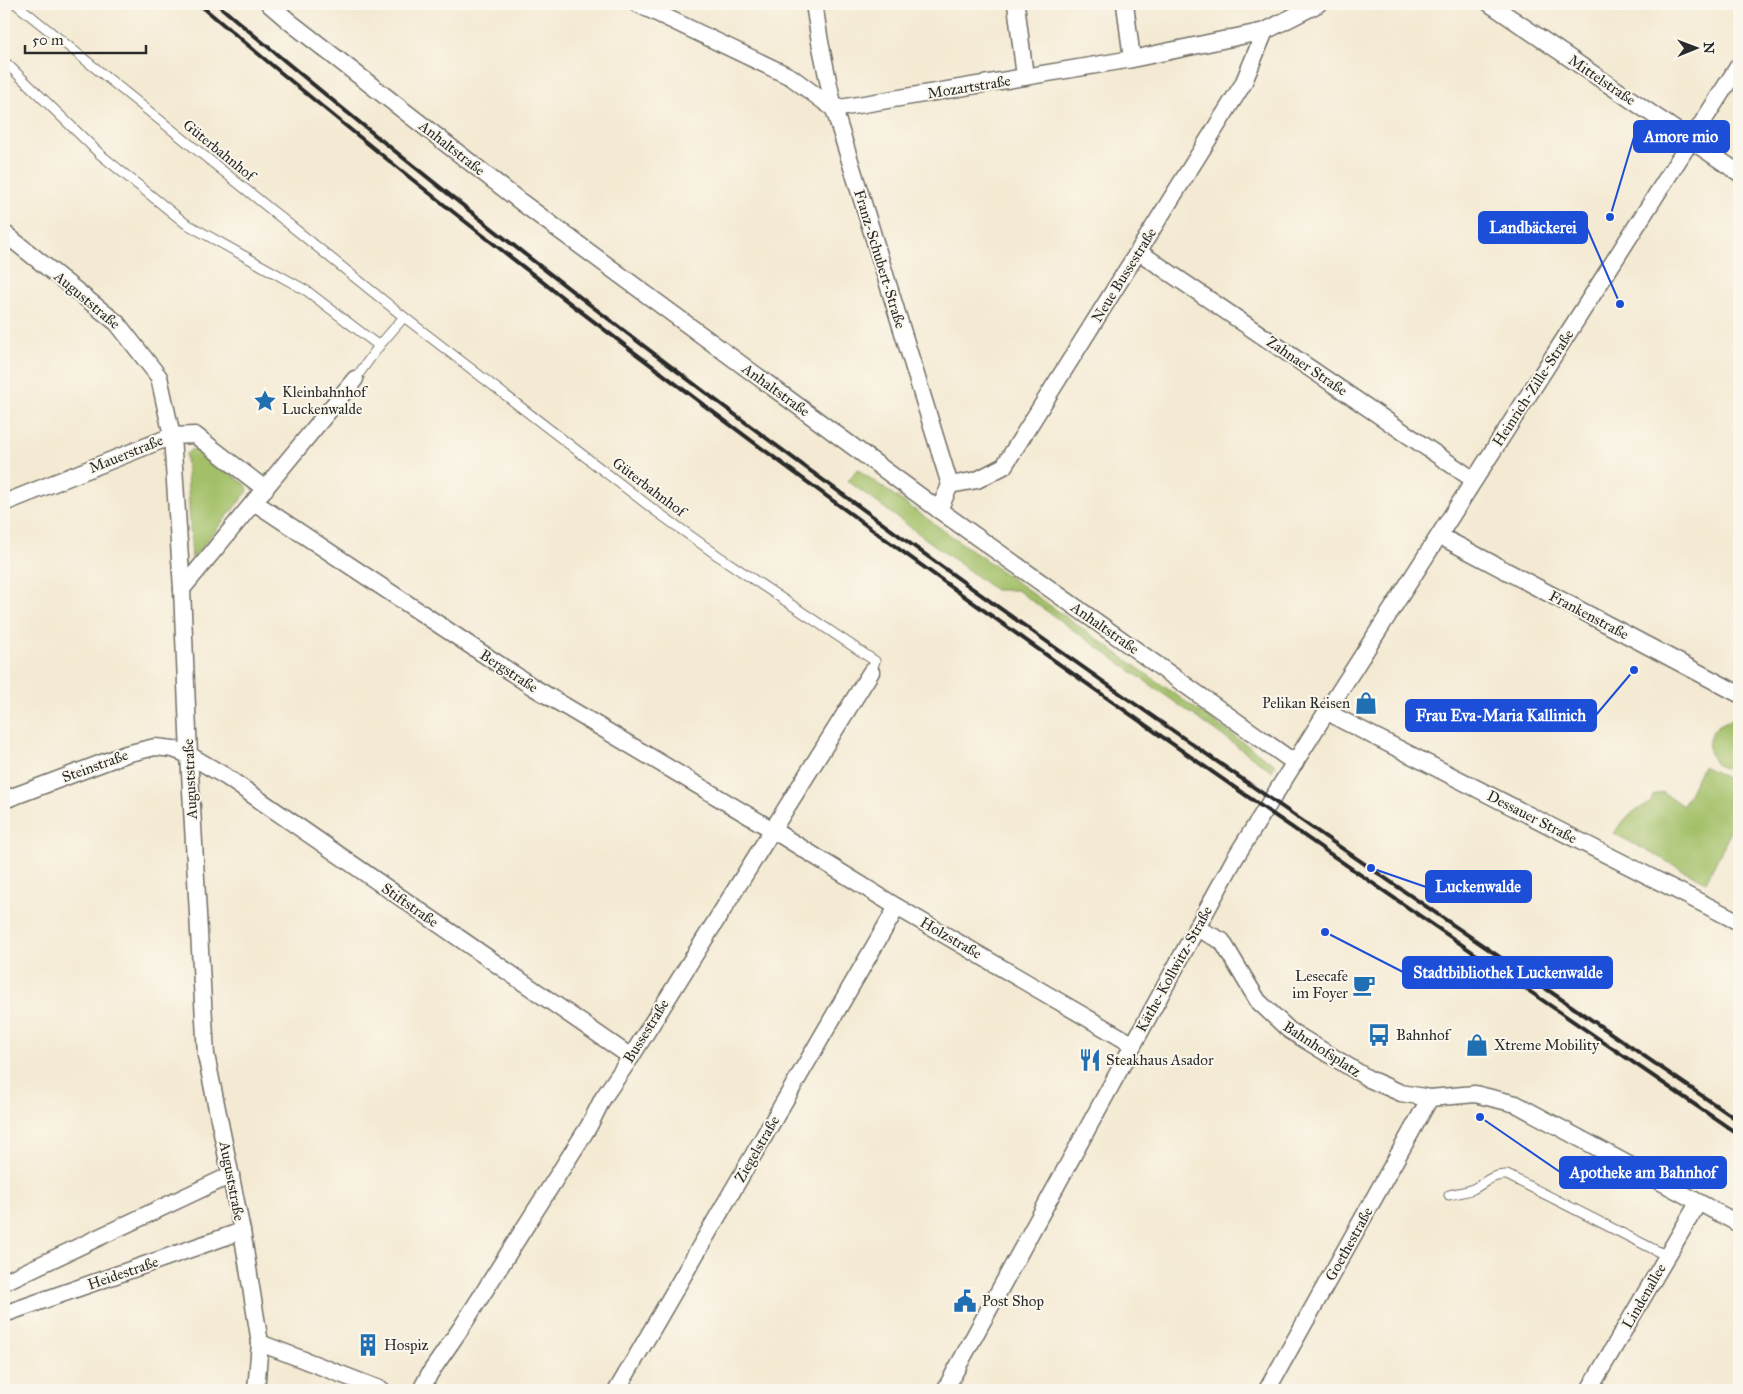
<svg xmlns="http://www.w3.org/2000/svg" width="1743" height="1394" viewBox="0 0 1743 1394" font-family="'IM FELL Great Primer',serif">
<style>
.green{fill:#a3c067;stroke:#677649}
.lines{fill:none;stroke-linecap:round;stroke-linejoin:round}
.service-casing{stroke:#716e66;stroke-width:11}
.minor-casing{stroke:#716e66;stroke-width:19}
.service{stroke:#fff;stroke-width:9}
.minor{stroke:#fff;stroke-width:16}
.rail{stroke:#2b2b2b;stroke-width:4}
.labels{text-anchor:middle;stroke-width:4;stroke-linejoin:round;paint-order:stroke}
.street-label{font-size:15px;fill:#2b2b2b;stroke:#fbf7ec}
.poi-label{font-size:15px;fill:#2b2b2b;stroke:#fbf7ec;text-anchor:start}
.leader{fill:none;stroke:#1d4ed8;stroke-width:2}
.callout-dot{fill:#1d4ed8;stroke:#fbf7ec;stroke-width:2}
.callout{fill:#1d4ed8;stroke:#1d4ed8;stroke-width:2}
.callout-label{font-size:16px;text-anchor:middle;font-weight:bold;fill:#fff}
</style>
<rect width="100%" height="100%" fill="#fbf7ec"/>
<filter id="ink" filterUnits="userSpaceOnUse"><feTurbulence type="fractalNoise" baseFrequency=".02" numOctaves="2"/><feDisplacementMap in="SourceGraphic" scale="10" xChannelSelector="R" yChannelSelector="G"/><feConvolveMatrix kernelMatrix="1 2 1 2 8 2 1 2 1" color-interpolation-filters="sRGB"/></filter>
<filter id="wash" filterUnits="userSpaceOnUse"><feTurbulence type="fractalNoise" baseFrequency=".0096" numOctaves="4" result="noise"/><feDisplacementMap in="SourceGraphic" scale="20" xChannelSelector="R" yChannelSelector="G"/><feGaussianBlur stdDeviation="1.12" result="paint"/><feColorMatrix in="noise" values="0 0 0 0 0 0 0 0 0 0 0 0 0 0 0 0 0 1.4 0 .05"/><feComposite in="paint" operator="in"/></filter>
<g filter="url(#wash)">
<rect width="100%" height="100%" fill="#f4ead3"/>
<g class="green">
<polygon points="192,449 201,452 247,486 248,491 192,559 186,454"/>
<polygon points="857,469 1275,765 1272,771 1017,590 995,590 848,481"/>
<path d="M1736 720 1739 721V770C1701 774 1697 722 1736 720Z"/>
<polygon points="1703,766 1739,784 1739,815 1706,882 1613,833 1630,814 1651,802 1653,795 1662,792 1683,806"/>
</g>
</g>
<g filter="url(#ink)">
<g class="lines">
<defs>
<g id="service">
<polyline points="16,4 404,317"/>
<polyline points="4,61 101,155 185,223 307,291 379,346"/>
<polyline points="355,379 379,346 404,317 653,509 717,555 875,661 871,672"/>
<path d="M1449 1195C1457 1193 1466 1192 1473 1189 1485 1183 1492 1174 1507 1175L1667 1256"/>
</g>
<g id="minor">
<polyline points="269,4 290,22 521,202 939,510 1295,763"/>
<polyline points="638,4 791,77 834,109 1132,59 1265,31 1318,4"/>
<polyline points="814,4 820,42 834,109 950,485 939,510"/>
<polyline points="1016,4 1025,77"/>
<polyline points="1125,4 1132,59"/>
<polyline points="1490,4 1739,173"/>
<polyline points="4,233 117,323 159,377 172,436 182,589 189,755 206,1055 242,1231 260,1343 256,1390"/>
<polyline points="1139,252 1474,480"/>
<polyline points="950,485 977,480 1004,466 1243,84 1265,31"/>
<polyline points="254,502 533,687 771,829 897,907 1132,1044"/>
<polyline points="4,503 172,436 195,435 265,489"/>
<polyline points="1440,536 1739,694"/>
<polyline points="182,589 355,379"/>
<polyline points="1327,711 1340,719 1739,922"/>
<polyline points="4,800 126,754 155,747 173,749 189,755 225,776 631,1057"/>
<polyline points="1196,928 1222,941 1258,1001 1289,1030 1369,1079 1401,1093 1430,1098 1475,1094 1516,1104 1739,1224"/>
<polyline points="4,1282 231,1175"/>
<polyline points="4,1314 242,1231"/>
<polyline points="260,1343 382,1390"/>
<polyline points="421,1390 430,1373 461,1328 589,1126 603,1098 631,1057 871,672"/>
<polyline points="617,1390 897,907"/>
<polyline points="945,1390 1235,858 1327,711 1739,65"/>
<polyline points="1267,1390 1430,1098"/>
<polyline points="1589,1390 1698,1203"/>
</g>
</defs>
<use href="#service" class="service-casing"/>
<use href="#minor" class="minor-casing"/>
<use href="#service" class="service"/>
<use href="#minor" class="minor"/>
<g class="rail">
<path d="M199 4C686 417 1214 775 1739 1135"/>
<path d="M217 4C697 412 1220 765 1739 1121"/>
</g>
</g>
</g>
<defs>
<symbol id="sight-bare" viewBox="-9 -9 18 18"><path d="M0-6L1.8-2.2L6-1.7L2.9 1.2L3.7 5.4L0 3.3L-3.7 5.4L-2.9 1.2L-6-1.7L-1.8-2.2Z" fill="#1f6fb2" stroke="#fbf7ec" stroke-width="2.5" paint-order="stroke"/></symbol>
<symbol id="shop-bare" viewBox="-9 -9 18 18"><path d="M-5-2.5h2.3a2.7 3.5 0 0 1 5.4 0H5L5.5 6h-11ZM-1.5-2.5h3a1.5 2.3 0 0 0-3 0Z" fill="#1f6fb2" stroke="#fbf7ec" stroke-width="2.5" paint-order="stroke"/></symbol>
<symbol id="cafe-bare" viewBox="-9 -9 18 18"><path d="M-5.5-4.5H6V0H3Q3 3.5 0 3.5H-2.5Q-5.5 3.5-5.5 0ZM3-3.2v2h1.7v-2ZM-6 4.5H4V6H-6Z" fill="#1f6fb2" stroke="#fbf7ec" stroke-width="2.5" paint-order="stroke"/></symbol>
<symbol id="bus-bare" viewBox="-9 -9 18 18"><path d="M-5-6H5V4H4V6H2V4H-2V6H-4V4H-5ZM-3.5-4V0h7V-4ZM-3.5 1.2v1.5H-2V1.2ZM2 1.2v1.5H3.5V1.2Z" fill="#1f6fb2" stroke="#fbf7ec" stroke-width="2.5" paint-order="stroke"/></symbol>
<symbol id="restaurant-bare" viewBox="-9 -9 18 18"><path d="M-5-6h1v4h1v-4h1v4h1v-4h1v5L-1.5 .5V6h-2V.5L-5-1ZM5-6V6H3V1.5H1.5Q1.5-4 5-6Z" fill="#1f6fb2" stroke="#fbf7ec" stroke-width="2.5" paint-order="stroke"/></symbol>
<symbol id="civic-bare" viewBox="-9 -9 18 18"><path d="M-.6-6.5H3V-4.5H.6V-3L4-1V1h2V6H-6V1h2V-1L-.6-3ZM-1.2 2.5V6h2.4V2.5Z" fill="#1f6fb2" stroke="#fbf7ec" stroke-width="2.5" paint-order="stroke"/></symbol>
<symbol id="building-bare" viewBox="-9 -9 18 18"><path d="M-4-6H4V6H1V3H-1V6H-4ZM-2.5-4.3h1.7v1.8h-1.7ZM.8-4.3h1.7v1.8H.8ZM-2.5-1h1.7V.8h-1.7ZM.8-1h1.7V.8H.8Z" fill="#1f6fb2" stroke="#fbf7ec" stroke-width="2.5" paint-order="stroke"/></symbol>
</defs>
<g fill-rule="evenodd">
<use href="#sight-bare" x="249" y="385" width="32" height="32"/>
<use href="#shop-bare" x="1350" y="687" width="32" height="32"/>
<use href="#cafe-bare" x="1348" y="969" width="32" height="32"/>
<use href="#bus-bare" x="1363" y="1019" width="32" height="32"/>
<use href="#shop-bare" x="1461" y="1029" width="32" height="32"/>
<use href="#restaurant-bare" x="1074" y="1044" width="32" height="32"/>
<use href="#civic-bare" x="949" y="1285" width="32" height="32"/>
<use href="#building-bare" x="352" y="1329" width="32" height="32"/>
</g>
<g class="labels">
<g class="street-label">
<text transform="translate(1602 80) rotate(34)" y="5">Mittelstraße</text>
<text transform="translate(969 87) rotate(-9)" y="5">Mozartstraße</text>
<text transform="translate(452 148) rotate(38)" y="5">Anhaltstraße</text>
<text transform="translate(219 150) rotate(39)" y="5">Güterbahnhof</text>
<text transform="translate(880 259) rotate(73)" y="5">Franz-Schubert-Straße</text>
<text transform="translate(1124 275) rotate(-58)" y="5">Neue Bussestraße</text>
<text transform="translate(87 300) rotate(40)" y="5">Auguststraße</text>
<text transform="translate(1307 366) rotate(34)" y="5">Zahnaer Straße</text>
<text transform="translate(1533 388) rotate(-57)" y="5">Heinrich-Zille-Straße</text>
<text transform="translate(776 390) rotate(36)" y="5">Anhaltstraße</text>
<text transform="translate(126 454) rotate(-22)" y="5">Mauerstraße</text>
<text transform="translate(649 487) rotate(37)" y="5">Güterbahnhof</text>
<text transform="translate(1589 615) rotate(28)" y="5">Frankenstraße</text>
<text transform="translate(1105 628) rotate(35)" y="5">Anhaltstraße</text>
<text transform="translate(509 671) rotate(33)" y="5">Bergstraße</text>
<text transform="translate(95 766) rotate(-20)" y="5">Steinstraße</text>
<text transform="translate(190 779) rotate(-93)" y="5">Auguststraße</text>
<text transform="translate(1532 817) rotate(27)" y="5">Dessauer Straße</text>
<text transform="translate(410 905) rotate(35)" y="5">Stiftstraße</text>
<text transform="translate(951 938) rotate(30)" y="5">Holzstraße</text>
<text transform="translate(1174 969) rotate(-61)" y="5">Käthe-Kollwitz-Straße</text>
<text transform="translate(646 1031) rotate(-58)" y="5">Bussestraße</text>
<text transform="translate(1322 1049) rotate(33)" y="5">Bahnhofsplatz</text>
<text transform="translate(757 1149) rotate(-60)" y="5">Ziegelstraße</text>
<text transform="translate(232 1181) rotate(79)" y="5">Auguststraße</text>
<text transform="translate(1349 1244) rotate(-61)" y="5">Goethestraße</text>
<text transform="translate(123 1273) rotate(-19)" y="5">Heidestraße</text>
<text transform="translate(1644 1296) rotate(-60)" y="5">Lindenallee</text>
</g>
<g class="poi-label">
<text x="282" y="397">Kleinbahnhof<tspan x="282" dy="17">Luckenwalde</tspan></text>
<text x="1350" y="708" text-anchor="end">Pelikan Reisen</text>
<text x="1348" y="981" text-anchor="end">Lesecafe<tspan x="1348" dy="17">im Foyer</tspan></text>
<text x="1396" y="1040">Bahnhof</text>
<text x="1494" y="1050">Xtreme Mobility</text>
<text x="1106" y="1065">Steakhaus Asador</text>
<text x="982" y="1306">Post Shop</text>
<text x="384" y="1350">Hospiz</text>
</g>
</g>
<path class="leader" d="M1610 217L1634 137M1620 304L1587 228M1634 670L1596 715M1371 868L1426 887M1325 932L1403 972M1480 1117L1560 1172"/>
<g class="callout-dot">
<circle cx="1610" cy="217" r="5"/>
<circle cx="1620" cy="304" r="5"/>
<circle cx="1634" cy="670" r="5"/>
<circle cx="1371" cy="868" r="5"/>
<circle cx="1325" cy="932" r="5"/>
<circle cx="1480" cy="1117" r="5"/>
</g>
<g class="callout">
<rect x="1634" y="121" width="95" height="31" rx="5"/>
<rect x="1479" y="212" width="108" height="31" rx="5"/>
<rect x="1406" y="700" width="190" height="31" rx="5"/>
<rect x="1426" y="871" width="105" height="31" rx="5"/>
<rect x="1403" y="957" width="209" height="31" rx="5"/>
<rect x="1560" y="1157" width="166" height="31" rx="5"/>
</g>
<g class="callout-label">
<text x="1681" y="142">Amore mio</text>
<text x="1533" y="233">Landbäckerei</text>
<text x="1501" y="721">Frau Eva-Maria Kallinich</text>
<text x="1478" y="892">Luckenwalde</text>
<text x="1508" y="978">Stadtbibliothek Luckenwalde</text>
<text x="1643" y="1178">Apotheke am Bahnhof</text>
</g>
<rect width="1743" height="1394" fill="none" stroke="#fbf7ec" stroke-width="20"/>
<g transform="translate(1696 48) rotate(89)" stroke="#fbf7ec" stroke-width="4" paint-order="stroke">
<path d="M0-4L9 19L0 12L-9 19Z" fill="#2b2b2b"/>
<text y="-8" font-size="14" font-weight="bold" text-anchor="middle" fill="#2b2b2b">N</text>
</g>
<path d="M25 45v8h121v-8" fill="none" stroke="#2b2b2b" stroke-width="2.5"/>
<text x="32" y="45" font-size="15" fill="#2b2b2b" stroke="#fbf7ec" stroke-width="4" paint-order="stroke">50 m</text>
</svg>
